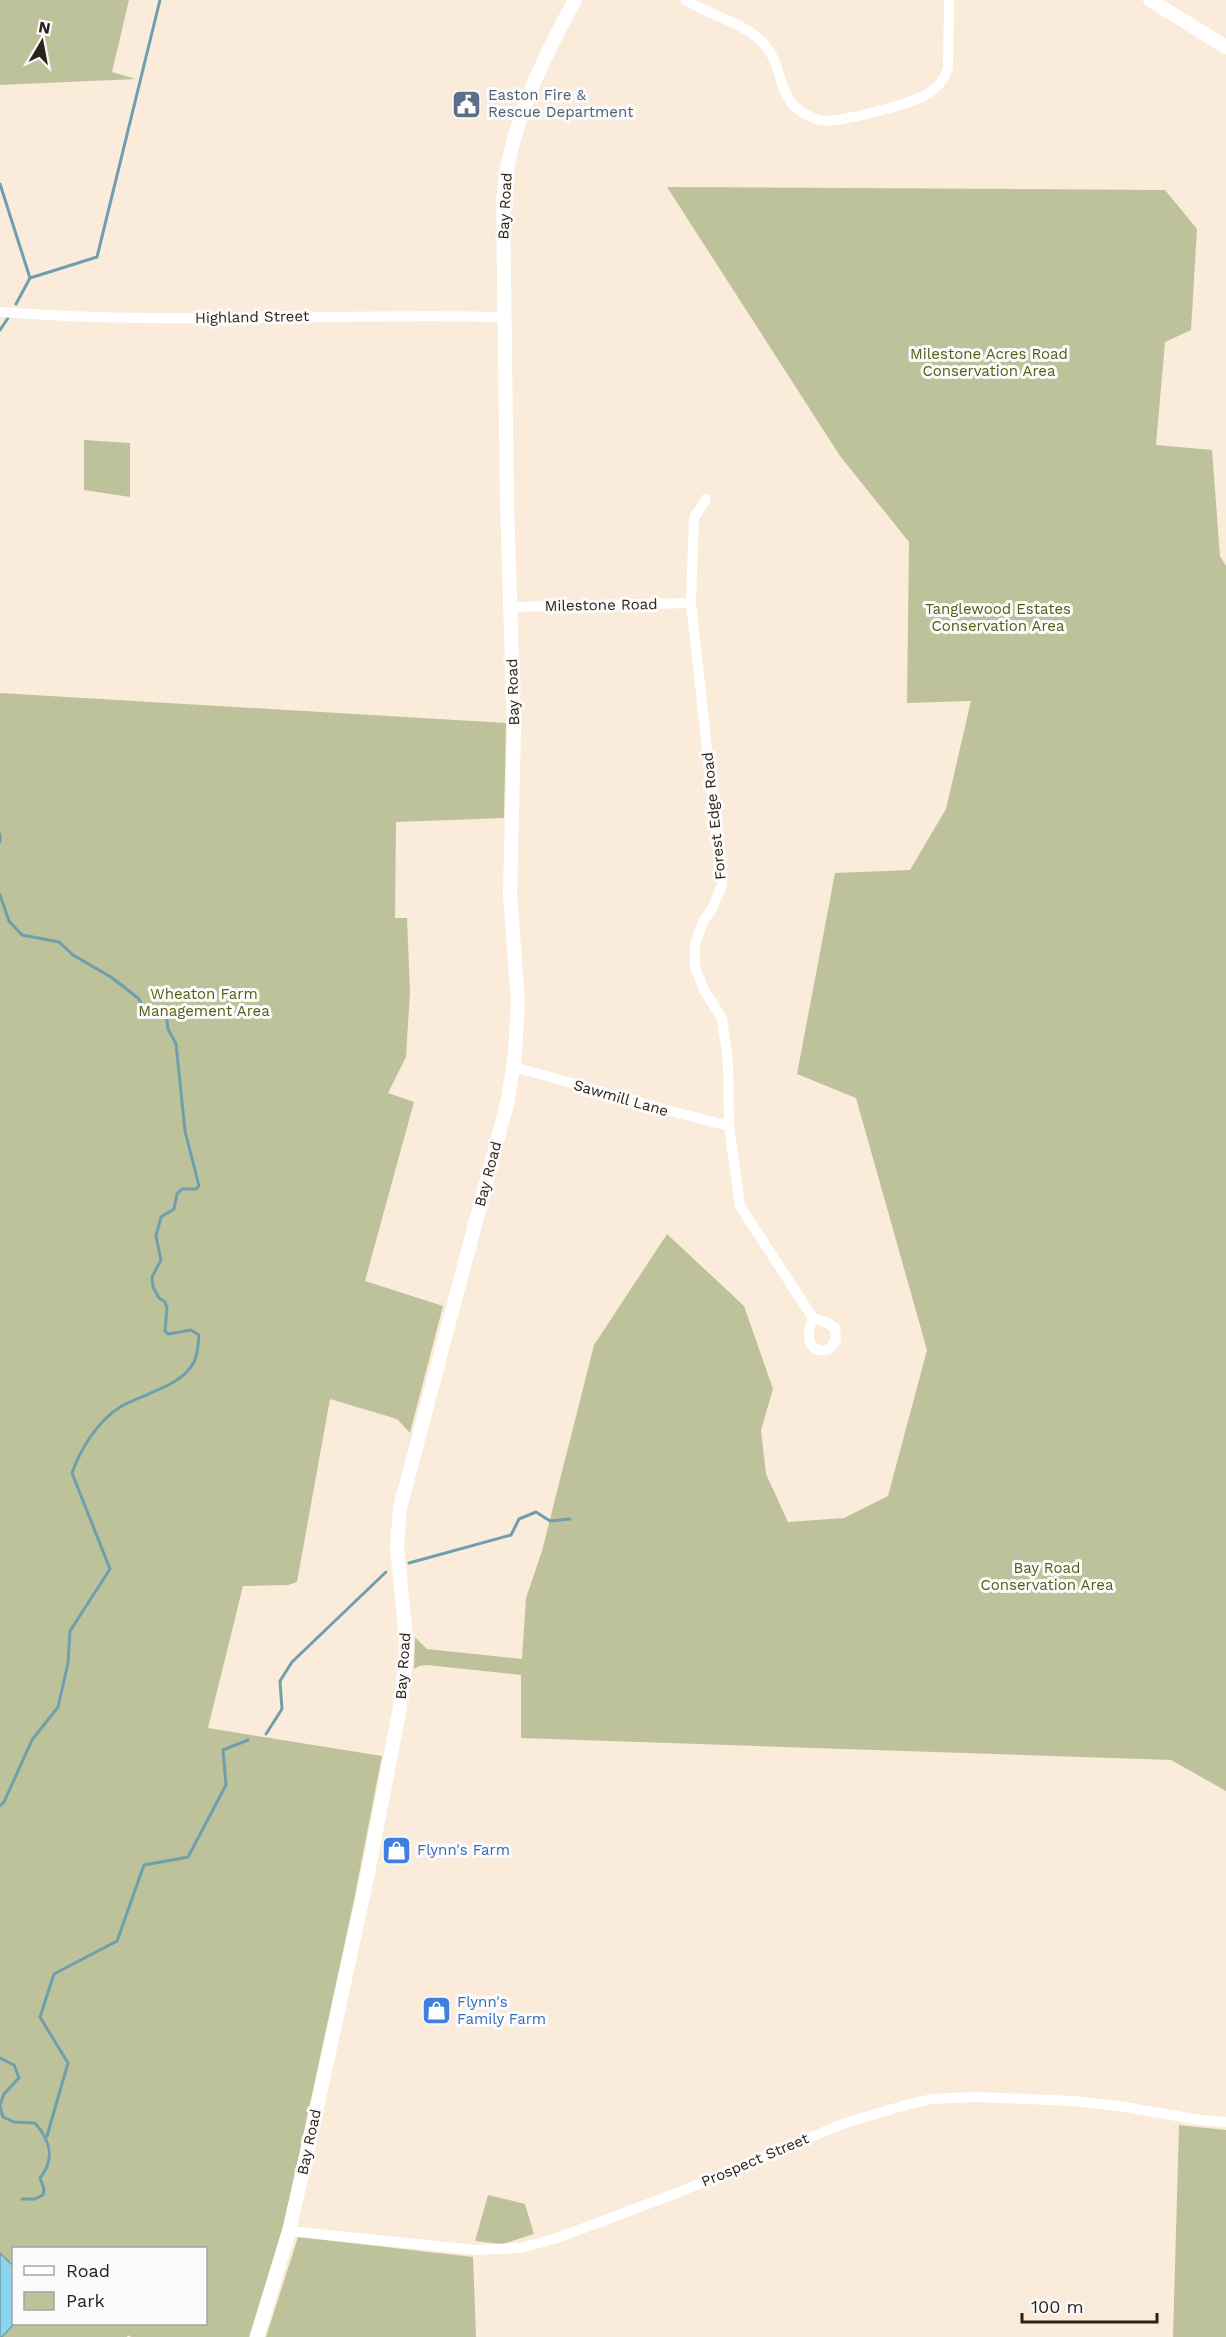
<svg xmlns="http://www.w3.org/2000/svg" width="1226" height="2337" viewBox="0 0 1226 2337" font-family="'Work Sans',sans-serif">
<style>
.green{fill:#bec29a;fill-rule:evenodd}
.water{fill:#8ad4ee;stroke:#6e9fae;stroke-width:1.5}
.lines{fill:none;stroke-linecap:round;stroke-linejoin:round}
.stream{stroke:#6e9fae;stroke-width:3}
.minor{stroke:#fff;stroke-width:10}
.major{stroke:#fff;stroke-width:14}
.labels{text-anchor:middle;stroke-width:6;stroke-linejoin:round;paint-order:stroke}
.service-label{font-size:15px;fill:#4e5e75;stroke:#fbfbfb;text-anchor:start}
.street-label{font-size:15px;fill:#2c2218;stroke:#fbfbfb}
.park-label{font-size:15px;fill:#575c16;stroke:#fbfbfb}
.shop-label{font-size:15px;fill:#366cbe;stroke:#fbfbfb;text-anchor:start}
</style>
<rect width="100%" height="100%" fill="#fbebdb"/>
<g class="green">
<polygon points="0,0 129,0 112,72 136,79 0,85"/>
<polygon points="667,187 1165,190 1197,229 1191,330 1165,342 1156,445 1212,450 1220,556 1226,566 1226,1791 1171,1760 521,1738 521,1675 427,1665 419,1666 414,1669 415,1637 427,1649 522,1659 526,1598 542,1551 594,1345 667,1234 744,1306 773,1389 761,1430 766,1474 788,1522 844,1518 888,1496 927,1350 856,1098 797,1074 835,873 910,870 946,809 971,701 907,703 909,542 840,456"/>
<polygon points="84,440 130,443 130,497 84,490"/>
<path d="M0 693 506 723 504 818 396 822 395 918H407L410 992 406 1057 388 1093 414 1102 365 1281 443 1306 410 1433 397 1419 330 1399 297 1582 288 1585 243 1586 208 1728 382 1756 354 1900 284 2224 249 2337H131L128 2335 127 2337H0ZM14 2248H206V2324H14Z"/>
<polygon points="1179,2125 1226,2130 1226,2337 1173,2337"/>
<polygon points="488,2195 525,2204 534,2234 502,2244 475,2241"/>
<polygon points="298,2237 473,2257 476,2337 266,2337"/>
</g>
<polygon class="water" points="0,2253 14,2267 14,2324 2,2337 0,2337"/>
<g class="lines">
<g class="stream">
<polyline points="0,184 30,278 16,304"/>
<polyline points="30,278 97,257 160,0"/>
<polyline points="0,330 8,318"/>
<polyline points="0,834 0,842"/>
<path d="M0 895 9 921 22 935 59 942 73 955 111 977 138 998 145 1009H160L166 1013 168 1029 176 1044 185 1131 199 1186 196 1189H182L177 1194 174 1209 161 1217 156 1236 161 1260 152 1277 153 1287 159 1298 165 1302 167 1308 165 1331 168 1334 191 1330 199 1335C198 1343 198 1355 194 1362 181 1387 144 1393 120 1407 97 1422 81 1448 72 1473L110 1569 70 1631 68 1663 58 1707 32 1740 4 1802 0 1806"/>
<polyline points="409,1563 511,1535 519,1519 536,1512 550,1521 570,1519"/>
<polyline points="266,1734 282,1709 280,1681 292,1662 386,1572"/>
<polyline points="0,2058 14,2065 19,2078 4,2094 0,2105"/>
<path d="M0 2107 3 2117 14 2122 35 2123C50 2140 56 2158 40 2178L44 2189 43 2195 35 2199H22"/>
<polyline points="47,2136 68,2063 40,2017 54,1974 117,1941 144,1865 188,1857 226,1785 223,1750 248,1740"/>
</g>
<g class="minor">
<path d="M686 0C712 17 743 21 765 45 785 68 775 97 805 114 815 120 825 122 836 120 857 117 912 104 929 93 938 87 945 79 948 68L949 0"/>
<path d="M0 312C167 325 336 313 503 317"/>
<polyline points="706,499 694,518 691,603 722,885 712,909 704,920 695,944 695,967 704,990 722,1019 728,1061 729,1126 740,1206 813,1318"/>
<polyline points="510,607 691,603"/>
<polyline points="514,1067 674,1112 729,1126"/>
<path d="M813 1318 826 1322 835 1328 836 1341 828 1350C806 1353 806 1334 813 1318Z"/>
<polyline points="289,2231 476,2250 521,2248 560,2237 677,2193 845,2123 906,2105 932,2099 977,2097 1074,2101 1119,2106 1200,2120 1226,2122"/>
</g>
<g class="major">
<polyline points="1150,0 1226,47"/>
<path d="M257 2337 289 2231 311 2135 368 1873 400 1707 407 1650 397 1546 400 1508 508 1100 515 1053 518 1001 510 895 514 729 507 503 503 200C508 130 542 60 575 0"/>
</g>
</g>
<defs>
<symbol id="civic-square" viewBox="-11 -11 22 22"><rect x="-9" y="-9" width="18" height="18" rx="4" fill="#5c6f8a" stroke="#fbfbfb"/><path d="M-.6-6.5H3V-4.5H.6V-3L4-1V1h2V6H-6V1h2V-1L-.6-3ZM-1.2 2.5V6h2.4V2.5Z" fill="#fff"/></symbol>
<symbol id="shop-square" viewBox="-11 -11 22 22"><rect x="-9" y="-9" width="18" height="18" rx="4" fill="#3f7fe0" stroke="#fbfbfb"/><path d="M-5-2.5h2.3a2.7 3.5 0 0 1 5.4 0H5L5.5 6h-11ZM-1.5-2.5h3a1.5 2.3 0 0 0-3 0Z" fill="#fff"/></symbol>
</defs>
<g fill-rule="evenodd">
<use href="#civic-square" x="450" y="88" width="33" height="33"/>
<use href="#shop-square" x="380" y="1834" width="33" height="33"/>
<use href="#shop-square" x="420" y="1994" width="33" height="33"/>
</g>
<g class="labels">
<g class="service-label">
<text x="488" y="100">Easton Fire &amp;<tspan x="488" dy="17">Rescue Department</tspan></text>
</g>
<g class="street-label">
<text transform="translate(505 206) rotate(-87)" y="5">Bay Road</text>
<text transform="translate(252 317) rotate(-1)" y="5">Highland Street</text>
<text transform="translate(601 605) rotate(-1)" y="5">Milestone Road</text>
<text transform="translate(513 692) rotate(-92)" y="5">Bay Road</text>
<text transform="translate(714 816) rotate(-96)" y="5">Forest Edge Road</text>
<text transform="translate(621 1098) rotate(16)" y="5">Sawmill Lane</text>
<text transform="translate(488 1174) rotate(-75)" y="5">Bay Road</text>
<text transform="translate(403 1666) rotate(-86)" y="5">Bay Road</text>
<text transform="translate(309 2142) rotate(-78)" y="5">Bay Road</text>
<text transform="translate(755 2160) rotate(-23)" y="5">Prospect Street</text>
</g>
<g class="park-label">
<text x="989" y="359">Milestone Acres Road<tspan x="989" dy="17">Conservation Area</tspan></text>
<text x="998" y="614">Tanglewood Estates<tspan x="998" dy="17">Conservation Area</tspan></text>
<text x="204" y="999">Wheaton Farm<tspan x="204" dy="17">Management Area</tspan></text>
<text x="1047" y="1573">Bay Road<tspan x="1047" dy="17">Conservation Area</tspan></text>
</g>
<g class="shop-label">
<text x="417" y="1855">Flynn's Farm</text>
<text x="457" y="2007">Flynn's<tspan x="457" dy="17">Family Farm</tspan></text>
</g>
</g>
<rect x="12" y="2247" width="195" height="78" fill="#fbfbfb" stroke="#a8a4a0" stroke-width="1.5"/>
<rect x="24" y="2266" width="30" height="9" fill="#ffffff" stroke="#a8a4a0" stroke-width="1.5"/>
<text x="66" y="2277" font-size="18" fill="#2c2218">Road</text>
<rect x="24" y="2292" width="30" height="18" fill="#bec29a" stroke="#a8a4a0" stroke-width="1.5"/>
<text x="66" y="2307" font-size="18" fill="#2c2218">Park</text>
<g transform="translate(42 42) rotate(10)" stroke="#fbfbfb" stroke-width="4.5" paint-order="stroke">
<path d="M0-4.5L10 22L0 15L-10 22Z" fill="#2c2218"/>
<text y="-9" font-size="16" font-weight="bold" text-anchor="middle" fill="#2c2218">N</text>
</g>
<path d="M1022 2313v9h135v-9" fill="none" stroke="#2c2218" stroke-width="3"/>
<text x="1031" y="2313" font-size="18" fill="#2c2218" stroke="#fbfbfb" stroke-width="4.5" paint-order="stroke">100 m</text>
</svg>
